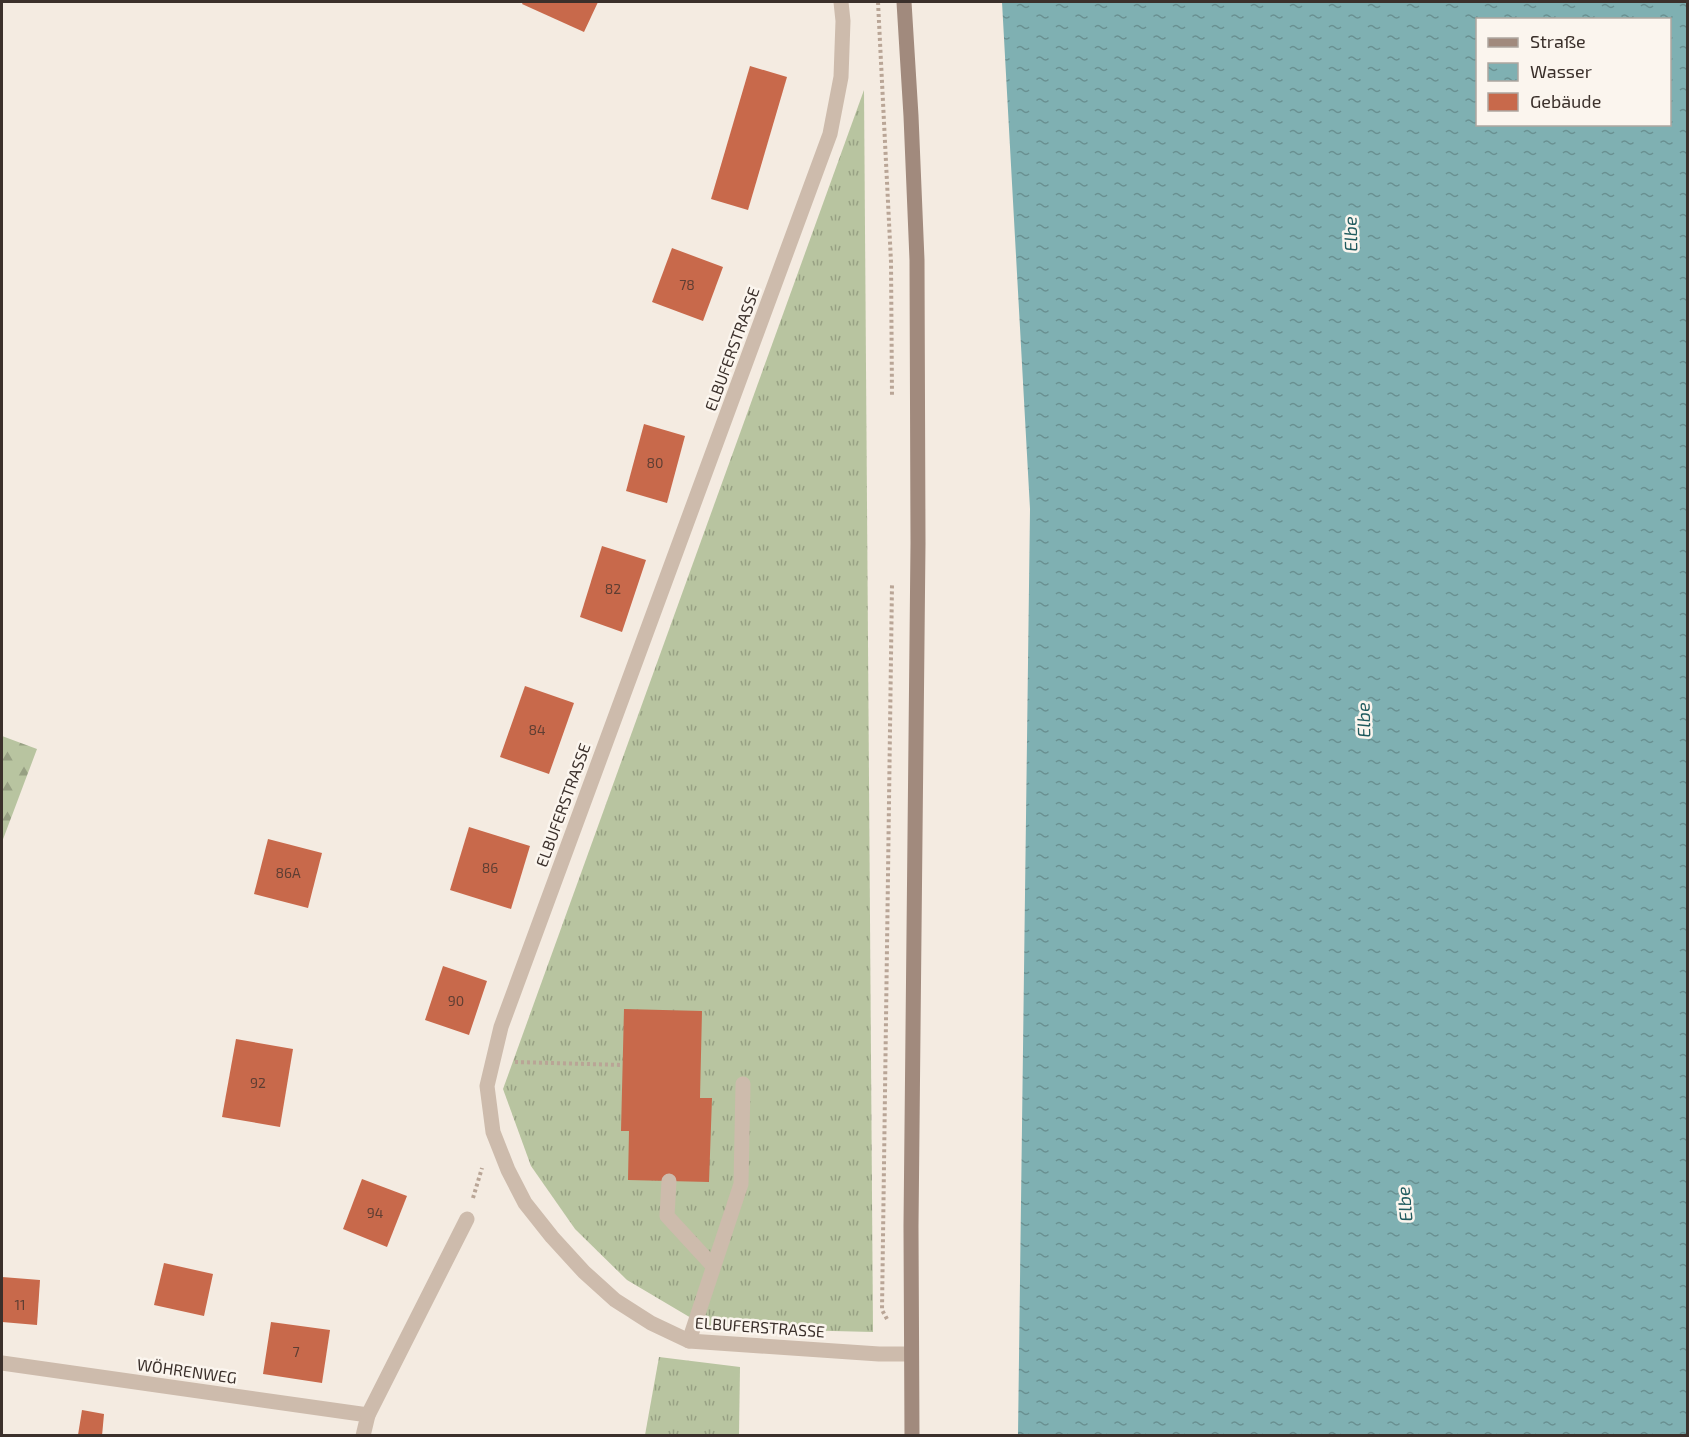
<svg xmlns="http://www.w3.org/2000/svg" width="1689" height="1437" viewBox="0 0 1689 1437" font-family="'Exo 2',sans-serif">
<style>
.grass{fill:url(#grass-tufts)}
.forest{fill:url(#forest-firs)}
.water{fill:url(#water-ripples);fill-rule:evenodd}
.building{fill:#c8694b}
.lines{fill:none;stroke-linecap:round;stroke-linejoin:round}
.path{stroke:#b9a596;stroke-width:4;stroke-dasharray:3 3;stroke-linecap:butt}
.lane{stroke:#cdbbac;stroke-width:15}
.street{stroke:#cdbbac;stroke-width:15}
.secondary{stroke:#a18a7d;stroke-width:15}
.labels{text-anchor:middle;stroke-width:5;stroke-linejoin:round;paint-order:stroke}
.number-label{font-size:14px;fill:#5e3e33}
.street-label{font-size:16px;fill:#3b302b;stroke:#fbf5ee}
.water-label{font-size:18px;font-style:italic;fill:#1f5a5e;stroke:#fbf5ee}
</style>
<defs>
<pattern id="grass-tufts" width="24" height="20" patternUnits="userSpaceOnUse" patternTransform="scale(1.5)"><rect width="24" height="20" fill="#b8c4a0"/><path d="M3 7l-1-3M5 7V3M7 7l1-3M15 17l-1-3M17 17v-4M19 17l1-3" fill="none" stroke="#97a083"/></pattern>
<pattern id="forest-firs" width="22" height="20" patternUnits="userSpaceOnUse" patternTransform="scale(1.5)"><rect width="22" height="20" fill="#b8c4a0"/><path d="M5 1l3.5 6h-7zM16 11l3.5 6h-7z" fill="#97a083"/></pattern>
<pattern id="water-ripples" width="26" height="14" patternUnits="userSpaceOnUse" patternTransform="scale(1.5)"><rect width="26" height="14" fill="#7fb0b2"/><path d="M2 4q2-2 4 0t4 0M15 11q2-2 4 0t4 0" fill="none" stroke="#699091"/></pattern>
</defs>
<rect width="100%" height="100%" fill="#f4ebe1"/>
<g class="grass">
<polygon points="864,90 873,1332 708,1328 627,1280 575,1229 531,1166 503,1089"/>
<polygon points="659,1357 740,1367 739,1435 645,1435"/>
</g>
<polygon class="forest" points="2,736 37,749 2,842"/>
<path class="water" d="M1002 2H1687V1435H1018L1030 509ZM1478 20H1670V124H1478Z"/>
<g class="building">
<polygon points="523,2 598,2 584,32 522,4"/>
<polygon points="750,66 787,77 748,210 711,199"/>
<polygon points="672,248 723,267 703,321 652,302"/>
<polygon points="644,424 685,436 667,503 626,491"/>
<polygon points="602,546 646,560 622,632 580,617"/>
<polygon points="525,686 574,703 549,774 500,757"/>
<polygon points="469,827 530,846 511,909 450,890"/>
<polygon points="268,839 322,853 308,908 254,894"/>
<polygon points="443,966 487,981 469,1035 425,1020"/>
<polygon points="624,1009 702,1011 700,1098 712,1098 709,1182 628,1180 629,1131 621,1131"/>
<polygon points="236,1039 293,1049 280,1127 222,1117"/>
<polygon points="362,1179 407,1196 387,1247 343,1229"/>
<polygon points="164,1263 213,1274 204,1316 154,1305"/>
<polygon points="2,1277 40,1280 37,1325 2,1322"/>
<polygon points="271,1322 330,1330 322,1383 263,1374"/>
<polygon points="82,1410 104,1414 102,1436 78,1435"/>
</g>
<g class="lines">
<g class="path">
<polyline points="878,2 891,262 892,396"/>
<polyline points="515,1062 622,1065"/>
<polyline points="473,1198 482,1168"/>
<polyline points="887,1319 882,1310 892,584"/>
</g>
<g class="lane">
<polyline points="669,1181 667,1216 713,1266"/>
<polyline points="689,1341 741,1184 743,1084"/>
</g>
<g class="street">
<polyline points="841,2 843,21 841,77 830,134 501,1027 487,1086 493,1132 508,1170 525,1203 552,1237 584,1272 615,1300 651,1323 689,1341 879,1354 911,1354"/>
<polyline points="2,1363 368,1415 363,1436"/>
<polyline points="368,1415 467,1219"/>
</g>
<polyline class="secondary" points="904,2 911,116 917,260 918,543 911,1226 912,1436"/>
</g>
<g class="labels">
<g class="number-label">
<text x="687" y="290">78</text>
<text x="655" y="468">80</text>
<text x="613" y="594">82</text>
<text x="537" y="735">84</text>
<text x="490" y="873">86</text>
<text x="288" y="878">86A</text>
<text x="456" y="1006">90</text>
<text x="258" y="1088">92</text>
<text x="375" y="1218">94</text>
<text x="20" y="1310">11</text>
<text x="296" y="1357">7</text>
</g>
<g class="street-label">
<text transform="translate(732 349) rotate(-70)" y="6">ELBUFERSTRASSE</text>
<text transform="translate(563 805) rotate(-70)" y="6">ELBUFERSTRASSE</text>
<text transform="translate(760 1327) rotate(4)" y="6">ELBUFERSTRASSE</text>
<text transform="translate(187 1371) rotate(8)" y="6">WÖHRENWEG</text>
</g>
<g class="water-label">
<text transform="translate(1351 234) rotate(-92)" y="6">Elbe</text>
<text transform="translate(1364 720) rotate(-92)" y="6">Elbe</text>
<text transform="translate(1405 1204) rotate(-96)" y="6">Elbe</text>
</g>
</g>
<rect width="1689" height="1437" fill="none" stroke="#3b302b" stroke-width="6"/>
<rect x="1476" y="18" width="195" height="108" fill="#fbf5ee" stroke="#aea6a0" stroke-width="1.5"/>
<rect x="1488" y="38" width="30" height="9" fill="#a18a7d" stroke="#aea6a0" stroke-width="1.5"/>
<text x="1530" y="48" font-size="18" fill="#3b302b">Straße</text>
<rect x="1488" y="63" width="30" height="18" fill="url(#water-ripples)" stroke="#aea6a0" stroke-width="1.5"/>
<text x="1530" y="78" font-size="18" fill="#3b302b">Wasser</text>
<rect x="1488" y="93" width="30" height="18" fill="#c8694b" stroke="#aea6a0" stroke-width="1.5"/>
<text x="1530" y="108" font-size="18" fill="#3b302b">Gebäude</text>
</svg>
